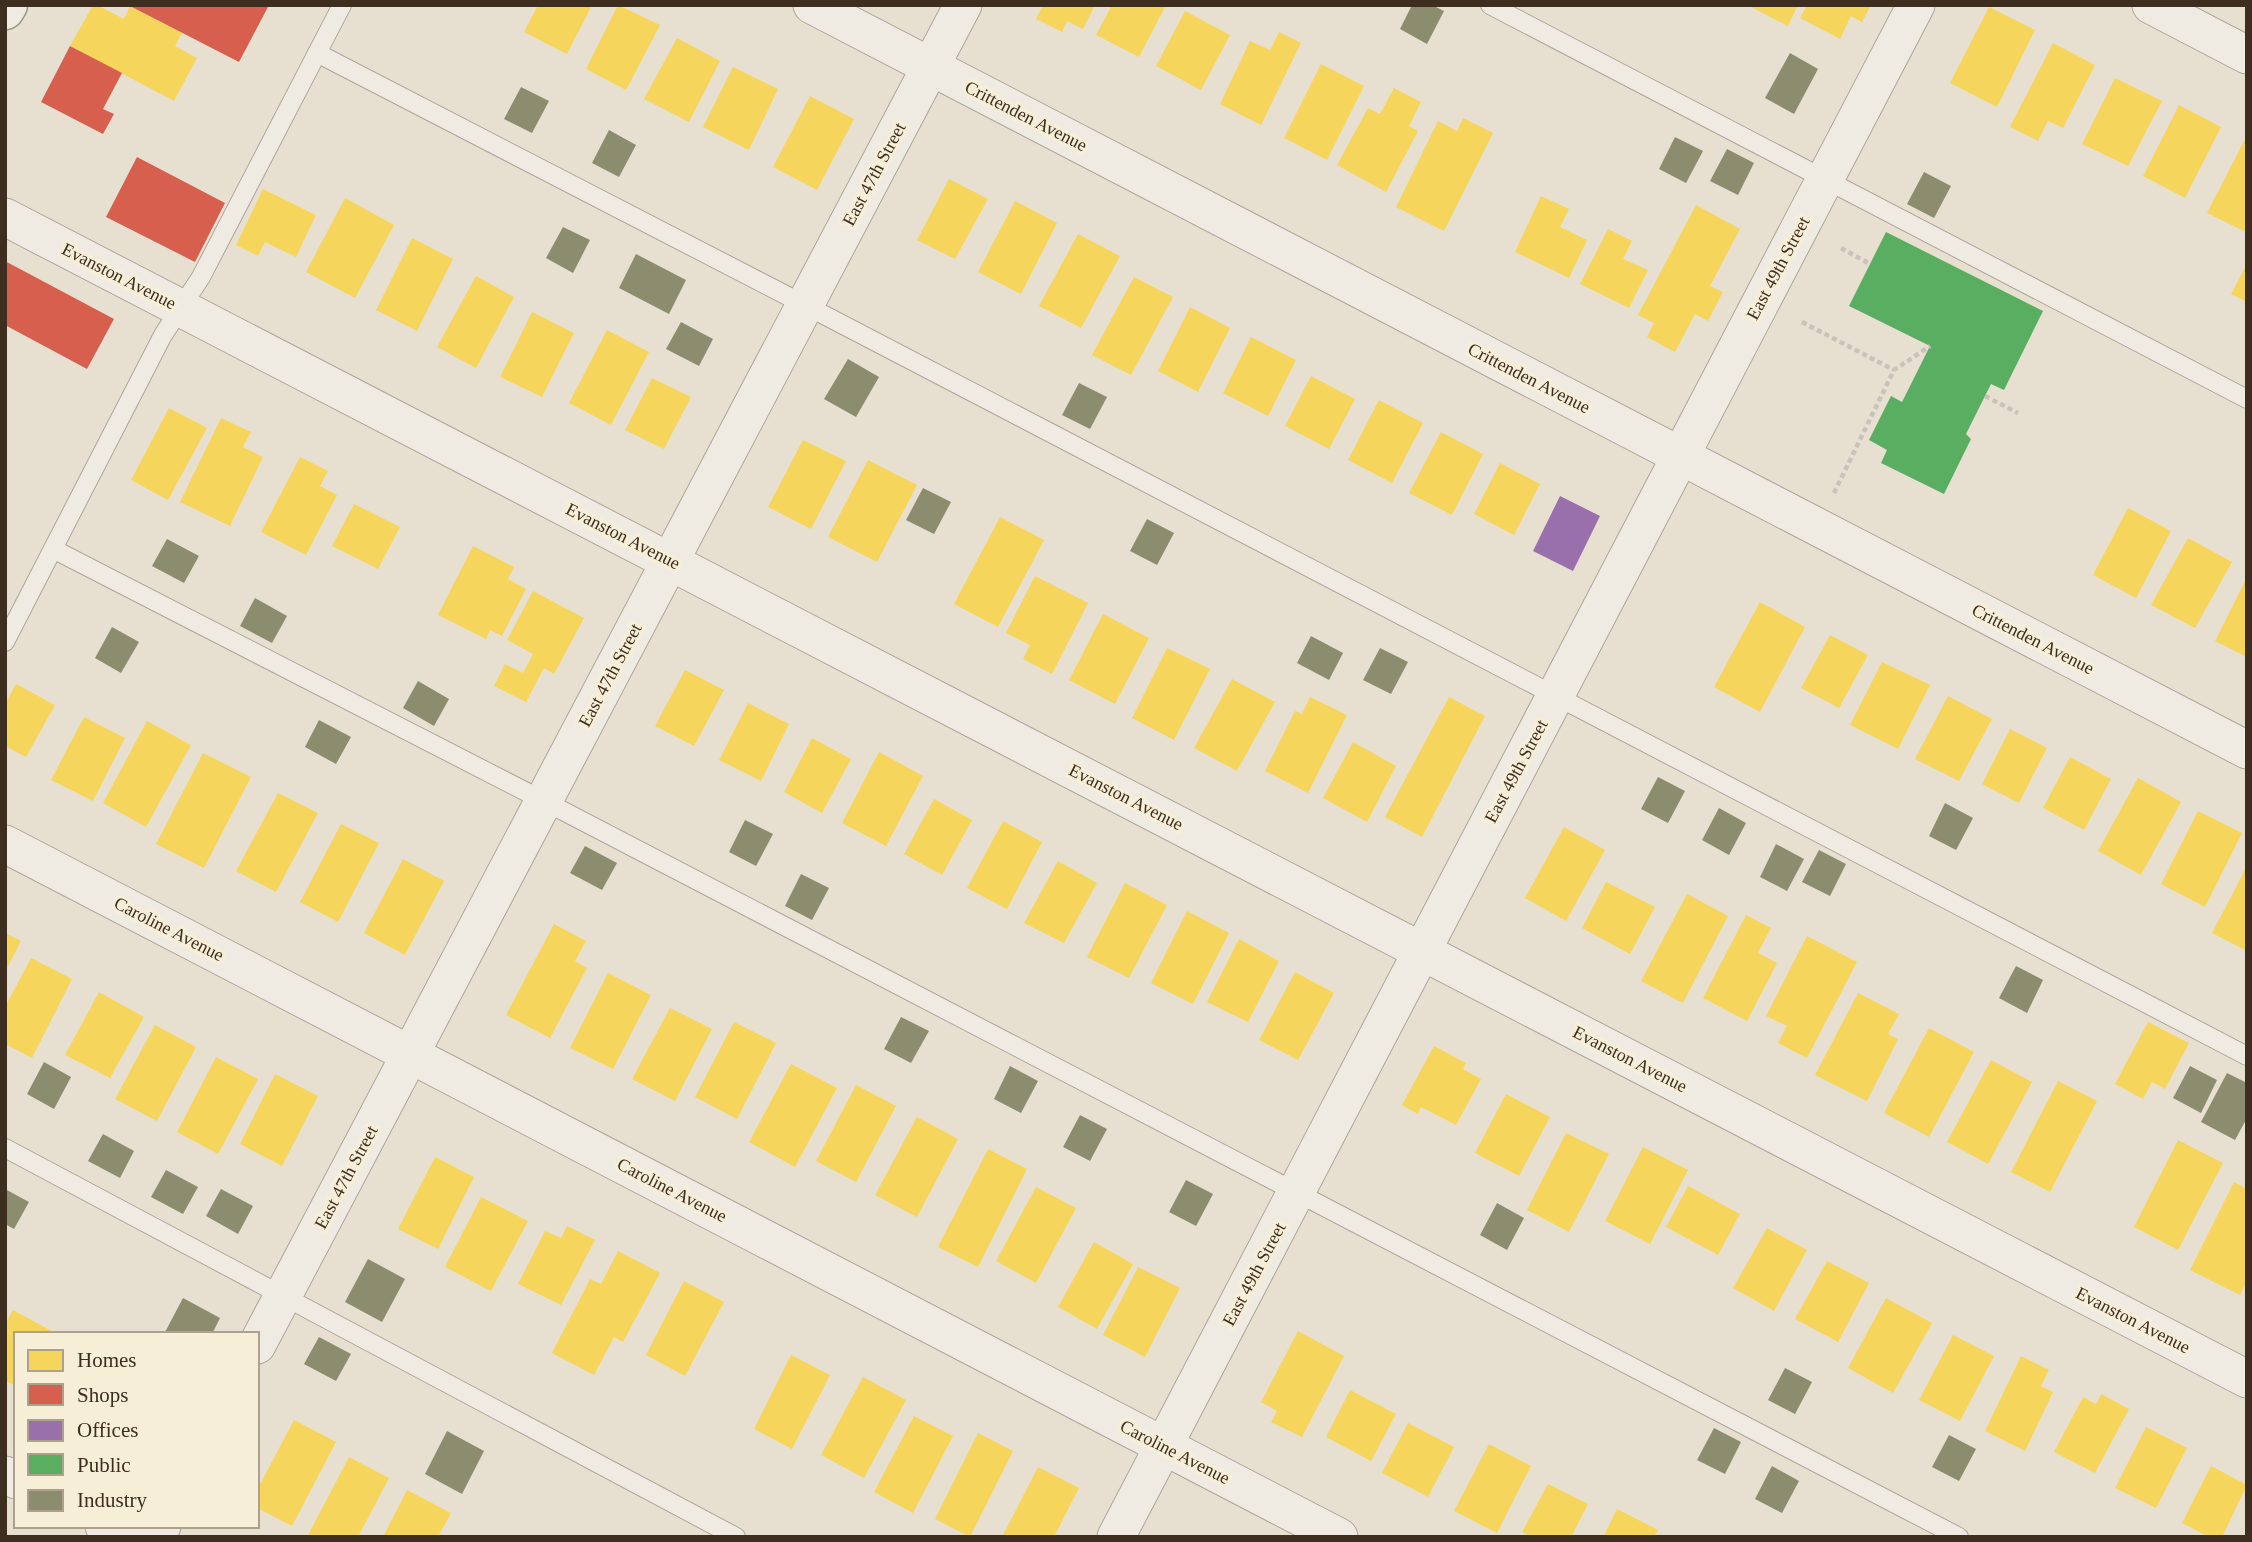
<svg xmlns="http://www.w3.org/2000/svg" width="2252" height="1542" viewBox="0 0 2252 1542" font-family="'Times New Roman',serif">
<style>
.homes{fill:#f6d55c}
.shops{fill:#d6604d}
.offices{fill:#9970ab}
.public{fill:#5aae61}
.industry{fill:#8c8c6e}
.lines{fill:none;stroke-linecap:round;stroke-linejoin:round}
.lane-casing{stroke:#ada599;stroke-width:20}
.street-casing{stroke:#ada599;stroke-width:39}
.secondary-casing{stroke:#9c958a;stroke-width:41}
.path{stroke:#c8c2b9;stroke-width:4.5;stroke-dasharray:5 3.5;stroke-linecap:butt}
.lane{stroke:#efebe3;stroke-width:18}
.street{stroke:#efebe3;stroke-width:37}
.secondary{stroke:#efebe3;stroke-width:38}
.labels{text-anchor:middle;stroke-width:7;stroke-linejoin:round;paint-order:stroke}
.street-label{font-size:18px;fill:#3d2e20;stroke:#f7eed8}
</style>
<rect width="100%" height="100%" fill="#e7e0d1"/>
<g class="homes">
<polygon points="93,5 97,5 124,19 130,6 182,33 175,46 197,58 174,101 70,46"/>
<polygon points="538,5 592,5 567,54 524,32"/>
<polygon points="618,5 660,25 626,90 586,69"/>
<polygon points="1043,5 1095,5 1083,29 1067,21 1062,32 1036,19"/>
<polygon points="1112,5 1166,5 1139,57 1096,35"/>
<polygon points="1747,5 1798,5 1788,26"/>
<polygon points="1807,5 1871,5 1862,22 1851,16 1840,39 1800,18"/>
<polygon points="1989,7 2035,30 1997,107 1950,83"/>
<polygon points="1185,11 1230,35 1201,90 1156,66"/>
<polygon points="1279,32 1301,43 1261,125 1220,104 1250,41 1270,50"/>
<polygon points="677,38 720,61 689,122 644,99"/>
<polygon points="2053,43 2095,65 2063,128 2048,121 2038,141 2010,127"/>
<polygon points="1321,64 1364,86 1327,160 1284,138"/>
<polygon points="733,67 778,89 749,150 703,127"/>
<polygon points="2115,78 2162,101 2128,166 2082,144"/>
<polygon points="1394,88 1421,102 1409,126 1418,131 1386,192 1337,165 1368,108 1380,114"/>
<polygon points="810,96 854,119 817,190 773,167"/>
<polygon points="2179,105 2221,127 2185,198 2143,176"/>
<polygon points="1463,118 1493,133 1444,231 1396,207 1438,121 1457,131"/>
<polygon points="2244,141 2247,142 2246,232 2207,213"/>
<polygon points="949,179 988,199 955,259 917,240"/>
<polygon points="263,189 316,215 296,257 265,242 258,256 236,245"/>
<polygon points="1541,196 1569,209 1560,227 1587,240 1569,278 1515,252"/>
<polygon points="345,198 394,225 355,298 306,272"/>
<polygon points="1015,201 1057,223 1021,294 978,272"/>
<polygon points="1696,205 1740,229 1710,286 1723,292 1708,321 1695,314 1675,352 1647,337 1654,323 1638,315"/>
<polygon points="1608,229 1632,241 1623,259 1648,270 1629,308 1580,284"/>
<polygon points="1078,234 1120,256 1081,328 1039,306"/>
<polygon points="412,238 453,259 417,331 376,310"/>
<polygon points="2247,264 2247,302 2231,294"/>
<polygon points="476,276 514,297 476,368 437,347"/>
<polygon points="1134,277 1173,297 1131,375 1092,355"/>
<polygon points="1190,307 1230,328 1198,392 1158,371"/>
<polygon points="532,312 574,333 542,397 500,377"/>
<polygon points="607,330 649,352 611,425 569,403"/>
<polygon points="1251,337 1296,360 1268,416 1223,393"/>
<polygon points="1311,376 1355,399 1329,449 1285,426"/>
<polygon points="652,378 691,397 664,449 625,430"/>
<polygon points="1379,400 1423,423 1392,483 1348,460"/>
<polygon points="169,408 207,428 168,500 131,480"/>
<polygon points="221,418 251,432 243,447 263,457 230,526 180,502"/>
<polygon points="1441,432 1483,454 1452,515 1409,493"/>
<polygon points="803,440 846,461 811,529 768,507"/>
<polygon points="300,457 328,471 320,486 337,495 306,555 261,532"/>
<polygon points="868,460 917,485 877,562 828,537"/>
<polygon points="1500,463 1540,484 1514,535 1474,514"/>
<polygon points="354,504 400,527 378,569 332,546"/>
<polygon points="2128,508 2171,531 2136,598 2093,575"/>
<polygon points="1000,517 1044,540 998,627 954,604"/>
<polygon points="2188,538 2232,562 2195,628 2151,605"/>
<polygon points="473,546 514,567 508,579 526,589 502,636 490,630 486,639 438,615"/>
<polygon points="1035,576 1088,603 1052,674 1023,659 1030,645 1006,633"/>
<polygon points="2247,577 2247,657 2215,641"/>
<polygon points="533,591 584,618 554,674 544,668 526,702 494,686 505,664 523,673 533,654 507,640"/>
<polygon points="1760,602 1805,627 1760,712 1714,687"/>
<polygon points="1103,614 1149,638 1115,704 1069,680"/>
<polygon points="1830,635 1868,655 1839,708 1801,688"/>
<polygon points="1167,648 1210,669 1174,740 1132,718"/>
<polygon points="1882,662 1930,685 1898,749 1850,725"/>
<polygon points="685,670 724,690 694,746 655,726"/>
<polygon points="1232,679 1275,702 1237,771 1194,748"/>
<polygon points="16,684 55,705 26,757 5,746 5,704"/>
<polygon points="1948,696 1992,719 1959,781 1915,759"/>
<polygon points="1310,697 1347,715 1308,793 1265,771 1295,711 1302,714"/>
<polygon points="1449,697 1485,716 1422,837 1385,817"/>
<polygon points="748,703 789,724 761,781 719,760"/>
<polygon points="84,717 125,738 93,801 51,780"/>
<polygon points="147,721 191,745 146,827 103,803"/>
<polygon points="2010,729 2047,748 2019,803 1982,784"/>
<polygon points="812,738 851,759 822,813 784,792"/>
<polygon points="1353,742 1396,766 1367,822 1323,798"/>
<polygon points="879,752 923,776 886,846 842,823"/>
<polygon points="203,753 251,777 204,868 156,844"/>
<polygon points="2070,757 2111,779 2084,830 2043,808"/>
<polygon points="2138,778 2181,802 2141,875 2098,851"/>
<polygon points="278,793 318,813 276,892 236,871"/>
<polygon points="934,799 972,820 942,875 904,854"/>
<polygon points="2198,811 2242,833 2205,907 2161,884"/>
<polygon points="1003,821 1042,842 1007,909 967,888"/>
<polygon points="341,824 379,843 338,922 300,902"/>
<polygon points="1564,827 1605,850 1566,921 1525,898"/>
<polygon points="403,859 444,881 405,955 364,933"/>
<polygon points="1058,861 1097,883 1064,943 1024,923"/>
<polygon points="2247,866 2247,951 2212,933"/>
<polygon points="1606,882 1655,907 1630,954 1582,928"/>
<polygon points="1125,883 1167,905 1129,978 1087,957"/>
<polygon points="1687,894 1728,916 1683,1003 1641,981"/>
<polygon points="1187,911 1229,933 1193,1004 1151,983"/>
<polygon points="1746,915 1771,928 1758,953 1777,963 1747,1021 1703,998"/>
<polygon points="554,924 586,941 575,961 587,968 550,1038 506,1015"/>
<polygon points="5,933 21,941 5,972"/>
<polygon points="1807,936 1857,962 1807,1058 1778,1043 1787,1026 1766,1016"/>
<polygon points="1239,939 1279,961 1248,1022 1207,1002"/>
<polygon points="31,958 72,979 32,1058 5,1044 5,1007"/>
<polygon points="1295,972 1334,993 1298,1060 1259,1040"/>
<polygon points="608,973 651,995 613,1069 570,1048"/>
<polygon points="99,992 144,1017 110,1078 65,1055"/>
<polygon points="1858,993 1899,1014 1888,1034 1898,1039 1867,1101 1815,1075"/>
<polygon points="670,1008 712,1029 675,1101 632,1079"/>
<polygon points="734,1022 776,1043 737,1119 695,1097"/>
<polygon points="2148,1022 2189,1043 2165,1089 2152,1082 2143,1099 2115,1084"/>
<polygon points="155,1025 196,1047 157,1121 115,1099"/>
<polygon points="1929,1028 1974,1052 1929,1137 1884,1113"/>
<polygon points="1434,1046 1466,1063 1463,1069 1481,1079 1456,1125 1421,1107 1418,1114 1402,1105"/>
<polygon points="216,1057 258,1079 218,1154 177,1132"/>
<polygon points="1991,1060 2032,1082 1988,1164 1947,1142"/>
<polygon points="791,1064 837,1088 795,1167 749,1142"/>
<polygon points="275,1074 318,1096 282,1166 240,1144"/>
<polygon points="2058,1081 2097,1101 2050,1192 2011,1172"/>
<polygon points="856,1085 896,1106 856,1182 816,1161"/>
<polygon points="1506,1094 1550,1117 1519,1176 1475,1153"/>
<polygon points="917,1117 958,1139 917,1217 875,1195"/>
<polygon points="1566,1133 1609,1154 1569,1232 1527,1210"/>
<polygon points="2178,1140 2223,1163 2178,1250 2134,1227"/>
<polygon points="1643,1147 1688,1170 1650,1244 1605,1221"/>
<polygon points="988,1149 1027,1169 978,1267 938,1247"/>
<polygon points="435,1157 474,1177 438,1249 398,1229"/>
<polygon points="2234,1182 2247,1189 2247,1280 2240,1295 2190,1270"/>
<polygon points="1688,1186 1740,1214 1718,1255 1666,1227"/>
<polygon points="1036,1187 1076,1208 1036,1283 996,1261"/>
<polygon points="481,1197 528,1221 491,1291 445,1267"/>
<polygon points="567,1226 595,1240 561,1305 518,1284 545,1231 561,1238"/>
<polygon points="1767,1228 1807,1250 1774,1311 1733,1288"/>
<polygon points="1094,1242 1133,1264 1097,1329 1058,1307"/>
<polygon points="618,1251 660,1273 623,1342 614,1337 594,1375 552,1353 590,1279 601,1284"/>
<polygon points="1827,1261 1869,1283 1838,1342 1795,1319"/>
<polygon points="1138,1267 1180,1288 1145,1357 1103,1335"/>
<polygon points="684,1281 724,1302 685,1376 646,1355"/>
<polygon points="1886,1298 1932,1323 1893,1393 1848,1368"/>
<polygon points="13,1310 57,1334 16,1334 16,1386 5,1381 5,1324"/>
<polygon points="1298,1331 1344,1356 1302,1437 1271,1422 1277,1411 1261,1402"/>
<polygon points="1953,1335 1994,1356 1960,1421 1919,1400"/>
<polygon points="791,1355 830,1375 792,1449 754,1429"/>
<polygon points="2021,1356 2049,1370 2041,1386 2053,1392 2025,1451 1985,1431"/>
<polygon points="863,1377 906,1400 864,1478 821,1455"/>
<polygon points="1350,1390 1396,1414 1371,1461 1326,1437"/>
<polygon points="2101,1394 2129,1409 2095,1473 2054,1452 2083,1397 2096,1404"/>
<polygon points="914,1416 953,1436 913,1513 874,1492"/>
<polygon points="294,1420 336,1442 292,1526 257,1508 257,1490"/>
<polygon points="1408,1423 1454,1447 1428,1497 1382,1473"/>
<polygon points="2146,1427 2187,1448 2156,1508 2115,1488"/>
<polygon points="978,1433 1013,1451 970,1537 935,1519"/>
<polygon points="1489,1444 1531,1466 1497,1533 1454,1511"/>
<polygon points="349,1457 389,1478 358,1537 311,1537 308,1535"/>
<polygon points="2211,1466 2247,1485 2222,1537 2209,1537 2182,1523"/>
<polygon points="1038,1467 1079,1488 1054,1537 1002,1537"/>
<polygon points="1548,1484 1588,1504 1571,1537 1531,1537 1522,1532"/>
<polygon points="407,1490 451,1513 438,1537 383,1537"/>
<polygon points="1617,1509 1658,1530 1654,1537 1603,1537"/>
</g>
<g class="shops">
<polygon points="128,5 269,5 239,62"/>
<polygon points="70,46 122,73 103,109 114,114 103,134 41,102"/>
<polygon points="137,157 225,203 195,262 106,217"/>
<polygon points="5,261 114,319 87,369 5,325"/>
</g>
<polygon class="offices" points="1560,496 1600,516 1573,571 1533,551"/>
<polygon class="public" points="1886,232 2043,311 2004,390 1991,384 1966,434 1971,439 1944,494 1881,463 1887,450 1869,440 1891,396 1902,402 1930,346 1849,306"/>
<g class="industry">
<polygon points="1412,5 1432,5 1444,11 1427,44 1400,29"/>
<polygon points="1790,53 1818,69 1794,114 1765,98"/>
<polygon points="521,87 549,101 532,133 504,119"/>
<polygon points="609,130 636,145 619,177 592,163"/>
<polygon points="1675,137 1703,151 1686,183 1659,169"/>
<polygon points="1727,149 1754,163 1738,195 1710,181"/>
<polygon points="1924,172 1951,186 1934,218 1907,204"/>
<polygon points="563,227 590,240 573,273 546,258"/>
<polygon points="636,254 686,280 669,314 619,288"/>
<polygon points="681,322 713,339 699,366 666,349"/>
<polygon points="848,359 879,377 856,417 824,399"/>
<polygon points="1079,383 1107,397 1090,429 1062,415"/>
<polygon points="923,488 951,502 934,534 906,520"/>
<polygon points="1147,519 1174,533 1157,565 1130,551"/>
<polygon points="167,539 199,556 184,583 152,566"/>
<polygon points="255,598 287,616 272,643 240,626"/>
<polygon points="112,627 139,642 121,673 95,658"/>
<polygon points="1311,636 1343,653 1329,680 1297,663"/>
<polygon points="1380,648 1408,662 1391,694 1363,680"/>
<polygon points="418,681 449,699 434,726 403,708"/>
<polygon points="319,720 351,737 336,764 305,747"/>
<polygon points="1658,777 1685,791 1668,823 1641,809"/>
<polygon points="1945,803 1973,818 1956,850 1929,836"/>
<polygon points="1719,808 1746,823 1729,855 1702,840"/>
<polygon points="745,820 773,834 756,866 729,852"/>
<polygon points="1776,844 1804,859 1787,891 1760,877"/>
<polygon points="585,846 617,863 602,890 570,873"/>
<polygon points="1819,850 1846,864 1830,896 1802,882"/>
<polygon points="801,874 829,888 812,920 785,906"/>
<polygon points="2016,966 2043,980 2027,1013 1999,998"/>
<polygon points="901,1017 929,1031 911,1063 884,1049"/>
<polygon points="44,1062 71,1077 54,1109 27,1094"/>
<polygon points="1010,1066 1038,1081 1021,1113 994,1099"/>
<polygon points="2190,1066 2217,1080 2201,1113 2173,1098"/>
<polygon points="2227,1073 2247,1083 2247,1118 2235,1140 2201,1122"/>
<polygon points="1080,1115 1107,1129 1090,1161 1063,1147"/>
<polygon points="103,1134 134,1151 120,1178 88,1161"/>
<polygon points="166,1170 198,1187 183,1214 151,1197"/>
<polygon points="1186,1180 1213,1194 1196,1226 1169,1212"/>
<polygon points="5,1189 29,1202 14,1229 5,1224"/>
<polygon points="221,1189 253,1206 238,1234 206,1216"/>
<polygon points="1497,1203 1524,1218 1507,1250 1480,1235"/>
<polygon points="368,1259 405,1279 382,1322 345,1302"/>
<polygon points="183,1298 220,1318 212,1334 164,1334"/>
<polygon points="319,1337 351,1354 336,1381 304,1364"/>
<polygon points="1785,1368 1812,1382 1795,1414 1768,1400"/>
<polygon points="1714,1428 1741,1442 1725,1474 1697,1460"/>
<polygon points="447,1431 484,1451 462,1494 425,1474"/>
<polygon points="1949,1435 1976,1449 1959,1481 1932,1467"/>
<polygon points="1772,1466 1799,1481 1782,1513 1755,1499"/>
</g>
<g class="lines">
<defs>
<g id="lane">
<polyline points="1490,5 2247,399"/>
<polyline points="317,53 805,305 2247,1056"/>
<polyline points="53,549 544,801 1959,1537"/>
<polyline points="5,642 163,335 201,277 342,5"/>
<polyline points="5,1148 736,1537"/>
</g>
<g id="street">
<polyline points="812,5 2247,750"/>
<polyline points="2151,5 2247,55"/>
<polyline points="5,217 2247,1379"/>
<polyline points="5,844 1339,1537"/>
<polyline points="257,1345 963,5"/>
<polyline points="5,1475 16,1480"/>
<polyline points="104,1526 124,1537"/>
<polyline points="157,1537 162,1526"/>
<polyline points="1116,1537 1916,5"/>
</g>
<polyline id="secondary" points="5,10 8,5"/>
</defs>
<use href="#lane" class="lane-casing"/>
<use href="#street" class="street-casing"/>
<use href="#secondary" class="secondary-casing"/>
<g class="path">
<polyline points="1841,248 1870,264"/>
<polyline points="1802,322 1894,370"/>
<polyline points="1985,396 2018,413"/>
<polyline points="1834,493 1894,370 1930,346"/>
</g>
<use href="#lane" class="lane"/>
<use href="#street" class="street"/>
<use href="#secondary" class="secondary"/>
</g>
<g class="labels">
<g class="street-label">
<text transform="translate(1026 116) rotate(27)" y="6">Crittenden Avenue</text>
<text transform="translate(874 174) rotate(-62)" y="6">East 47th Street</text>
<text transform="translate(1778 268) rotate(-62)" y="6">East 49th Street</text>
<text transform="translate(119 276) rotate(27)" y="6">Evanston Avenue</text>
<text transform="translate(1529 378) rotate(27)" y="6">Crittenden Avenue</text>
<text transform="translate(623 536) rotate(27)" y="6">Evanston Avenue</text>
<text transform="translate(2033 639) rotate(27)" y="6">Crittenden Avenue</text>
<text transform="translate(610 675) rotate(-62)" y="6">East 47th Street</text>
<text transform="translate(1516 771) rotate(-62)" y="6">East 49th Street</text>
<text transform="translate(1126 797) rotate(27)" y="6">Evanston Avenue</text>
<text transform="translate(169 929) rotate(27)" y="6">Caroline Avenue</text>
<text transform="translate(1630 1059) rotate(27)" y="6">Evanston Avenue</text>
<text transform="translate(346 1177) rotate(-62)" y="6">East 47th Street</text>
<text transform="translate(672 1190) rotate(27)" y="6">Caroline Avenue</text>
<text transform="translate(1254 1274) rotate(-62)" y="6">East 49th Street</text>
<text transform="translate(2133 1320) rotate(27)" y="6">Evanston Avenue</text>
<text transform="translate(1175 1452) rotate(27)" y="6">Caroline Avenue</text>
</g>
</g>
<rect width="2252" height="1542" fill="none" stroke="#3d2e20" stroke-width="14"/>
<rect x="14" y="1332" width="245" height="196" fill="#f7eed8" stroke="#ada18e" stroke-width="2"/>
<rect x="28" y="1350" width="35" height="21" fill="#f6d55c" stroke="#ada18e" stroke-width="2"/>
<text x="77" y="1367" font-size="21" fill="#3d2e20">Homes</text>
<rect x="28" y="1384" width="35" height="21" fill="#d6604d" stroke="#ada18e" stroke-width="2"/>
<text x="77" y="1402" font-size="21" fill="#3d2e20">Shops</text>
<rect x="28" y="1420" width="35" height="21" fill="#9970ab" stroke="#ada18e" stroke-width="2"/>
<text x="77" y="1437" font-size="21" fill="#3d2e20">Offices</text>
<rect x="28" y="1454" width="35" height="21" fill="#5aae61" stroke="#ada18e" stroke-width="2"/>
<text x="77" y="1472" font-size="21" fill="#3d2e20">Public</text>
<rect x="28" y="1490" width="35" height="21" fill="#8c8c6e" stroke="#ada18e" stroke-width="2"/>
<text x="77" y="1507" font-size="21" fill="#3d2e20">Industry</text>
</svg>
